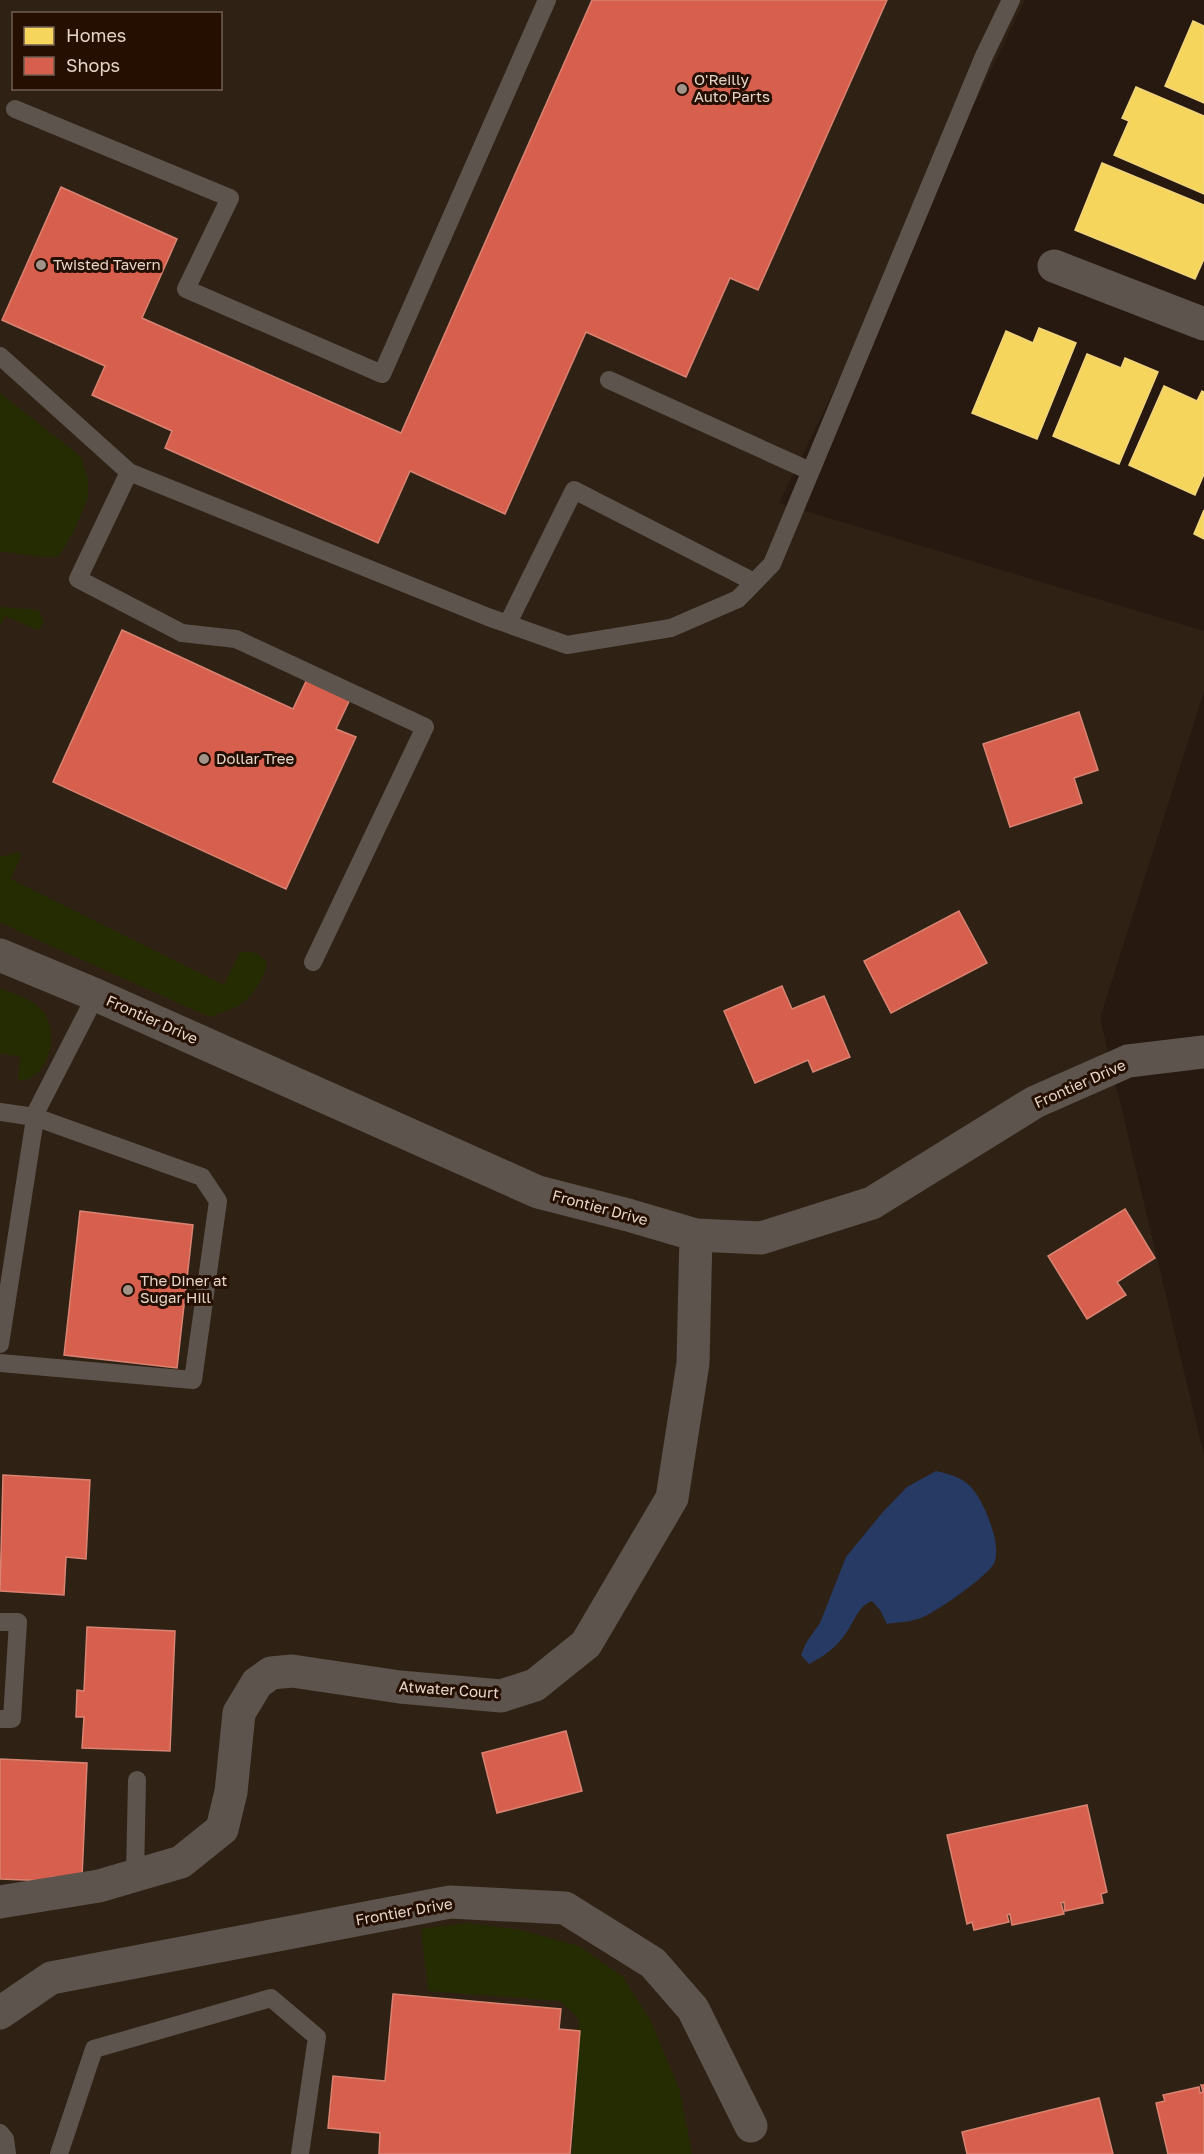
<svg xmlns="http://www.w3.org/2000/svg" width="1204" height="2154" viewBox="0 0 1204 2154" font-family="'Golos Text',sans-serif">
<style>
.commercial{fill:#2f2215;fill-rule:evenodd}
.green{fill:#262c02}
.water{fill:#263a63}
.homes{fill:#f6d55c;stroke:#f1d57d;stroke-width:1.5}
.shops{fill:#d6604d;stroke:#da8372;stroke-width:1.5}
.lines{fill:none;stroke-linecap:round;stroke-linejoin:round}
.service{stroke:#5d544d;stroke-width:18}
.minor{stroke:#5d544d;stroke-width:33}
.poi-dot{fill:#a29389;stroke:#250f01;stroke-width:2}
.labels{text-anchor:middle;stroke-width:6;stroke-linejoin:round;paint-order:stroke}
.poi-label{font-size:15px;fill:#e5d4ca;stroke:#250f01;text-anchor:start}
.street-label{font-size:15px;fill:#e5d4ca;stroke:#250f01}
</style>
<rect width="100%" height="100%" fill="#271910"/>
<path class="commercial" d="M0 0H1025L779 503 1204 631V691L1100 1018 1204 1456V2154H0ZM14 14H220V88H14Z"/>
<g class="green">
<path d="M0 393 81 457 88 480V497L74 531 59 556C40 560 20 552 0 552Z"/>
<polygon points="0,607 39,610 44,623 38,630 5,616 0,627"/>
<path d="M18 852 21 856 11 879 224 985 240 953C252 950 257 953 266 961 267 970 264 975 259 983 247 1005 234 1009 210 1017L44 943 0 922V857Z"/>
<path d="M0 988C13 994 33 999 42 1010 60 1031 51 1076 21 1081L18 1079 20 1056 0 1054Z"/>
<polygon points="467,1923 521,1930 579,1946 623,1977 651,2021 680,2091 692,2154 572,2154 579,2019 560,2001 428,1991 421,1929"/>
</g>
<path class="water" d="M936 1471C965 1477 974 1485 986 1512 992 1528 999 1544 995 1561 992 1574 936 1612 923 1617 912 1622 898 1622 887 1624L880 1610 872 1601C857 1607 855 1621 846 1633 836 1648 824 1656 809 1664L801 1655 806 1643 820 1623 846 1557 882 1513 907 1487Z"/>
<g class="homes">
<polygon points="1193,21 1204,26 1204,103 1165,86"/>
<polygon points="1136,87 1204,116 1204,194 1114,155 1129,121 1122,118"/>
<polygon points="1102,163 1204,205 1204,259 1195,279 1075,230"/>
<polygon points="1039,328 1076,343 1037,439 972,413 1006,331 1033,343"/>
<polygon points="1087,354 1121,368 1125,358 1158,372 1119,464 1053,436"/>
<polygon points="1164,386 1197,401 1202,391 1204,392 1204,474 1195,495 1129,465"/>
<polygon points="1204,510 1204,539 1194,534"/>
</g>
<g class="shops">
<polygon points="592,0 887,0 758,290 730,278 686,377 586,332 505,514 410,471 378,543 165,448 172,431 92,395 105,366 2,320 61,187 177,239 142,318 401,433"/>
<polygon points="122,630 293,709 308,677 351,697 336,729 356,737 286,889 53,782"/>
<polygon points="1079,712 1098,770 1074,778 1082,803 1010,827 983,744"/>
<polygon points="959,911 987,963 891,1013 864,961"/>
<polygon points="782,986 792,1009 824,996 850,1057 813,1072 808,1060 755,1083 724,1011"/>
<polygon points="1125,1209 1155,1258 1117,1282 1126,1295 1087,1319 1048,1256"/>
<polygon points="80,1211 193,1225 177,1368 64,1355"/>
<polygon points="3,1475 90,1480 86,1559 66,1557 64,1595 0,1591"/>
<polygon points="87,1627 175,1631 170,1751 82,1748 84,1717 76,1717 77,1690 84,1691"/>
<polygon points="566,1731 582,1791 497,1813 482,1753"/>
<polygon points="0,1759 87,1763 82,1878 51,1877 50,1881 0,1879"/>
<polygon points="1087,1805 1107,1892 1101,1894 1103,1903 1065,1911 1064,1902 1061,1903 1064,1914 1012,1925 1010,1914 1007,1915 1009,1922 974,1930 972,1922 967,1924 947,1835"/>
<polygon points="393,1994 561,2009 559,2029 580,2031 570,2154 379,2154 380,2133 328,2128 333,2076 385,2081"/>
<polygon points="1201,2085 1204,2085 1204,2154 1168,2154 1156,2103 1165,2101 1163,2095 1199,2087 1200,2093 1203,2092"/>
<polygon points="1099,2098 1113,2154 967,2154 962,2132"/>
</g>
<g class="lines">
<g class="service">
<polyline points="15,109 230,198 186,289 382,374 547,0"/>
<polyline points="0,356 129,472 78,579 182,633 236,639 425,727 313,962"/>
<polyline points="609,380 810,471"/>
<polyline points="129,472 488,617 567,645 671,628 738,599 772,564 984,56 1011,0"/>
<polyline points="508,623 574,490 754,582"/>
<polyline points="0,1112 35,1117 202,1177 218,1201 193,1380 0,1363"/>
<polyline points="0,1344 36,1112 96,995"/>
<polyline points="0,1622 18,1622 12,1719 0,1719"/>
<polyline points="135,1875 137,1780"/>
<polyline points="0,2133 5,2139 7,2154"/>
<polyline points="59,2154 94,2049 271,1998 317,2037 300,2154"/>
</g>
<g class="minor">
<polyline points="1054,266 1204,324"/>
<polyline points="0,955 96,995 538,1192 628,1215 696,1235 761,1238 872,1203 1035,1102 1128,1061 1204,1052"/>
<polyline points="0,1902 99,1886 181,1862 222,1829 231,1792 239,1713 257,1683 271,1673 292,1671 400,1687 501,1696 535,1685 586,1644 672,1498 693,1363 696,1235"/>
<polyline points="0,2013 51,1978 450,1902 565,1908 653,1963 693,2009 751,2126"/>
</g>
</g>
<g class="poi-dot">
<circle cx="682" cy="89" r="6"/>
<circle cx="41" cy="265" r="6"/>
<circle cx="204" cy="759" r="6"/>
<circle cx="128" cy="1290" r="6"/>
</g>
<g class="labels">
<g class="poi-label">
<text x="694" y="85">O'Reilly<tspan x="694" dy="17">Auto Parts</tspan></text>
<text x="53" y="270">Twisted Tavern</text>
<text x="216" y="764">Dollar Tree</text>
<text x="140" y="1286">The Diner at<tspan x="140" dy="17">Sugar Hill</tspan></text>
</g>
<g class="street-label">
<text transform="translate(152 1020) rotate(24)" y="5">Frontier Drive</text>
<text transform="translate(1080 1084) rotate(-24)" y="5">Frontier Drive</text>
<text transform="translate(600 1208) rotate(15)" y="5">Frontier Drive</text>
<text transform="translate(449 1690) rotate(4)" y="5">Atwater Court</text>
<text transform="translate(404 1912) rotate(-10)" y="5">Frontier Drive</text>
</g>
</g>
<rect x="12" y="12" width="210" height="78" fill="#250f01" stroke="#725e51" stroke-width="1.5"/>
<rect x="24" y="27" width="30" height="18" fill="#f6d55c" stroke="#725e51" stroke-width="1.5"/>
<text x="66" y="42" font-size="18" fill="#e5d4ca">Homes</text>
<rect x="24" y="57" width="30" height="18" fill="#d6604d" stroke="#725e51" stroke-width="1.5"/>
<text x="66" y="72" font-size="18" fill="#e5d4ca">Shops</text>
</svg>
